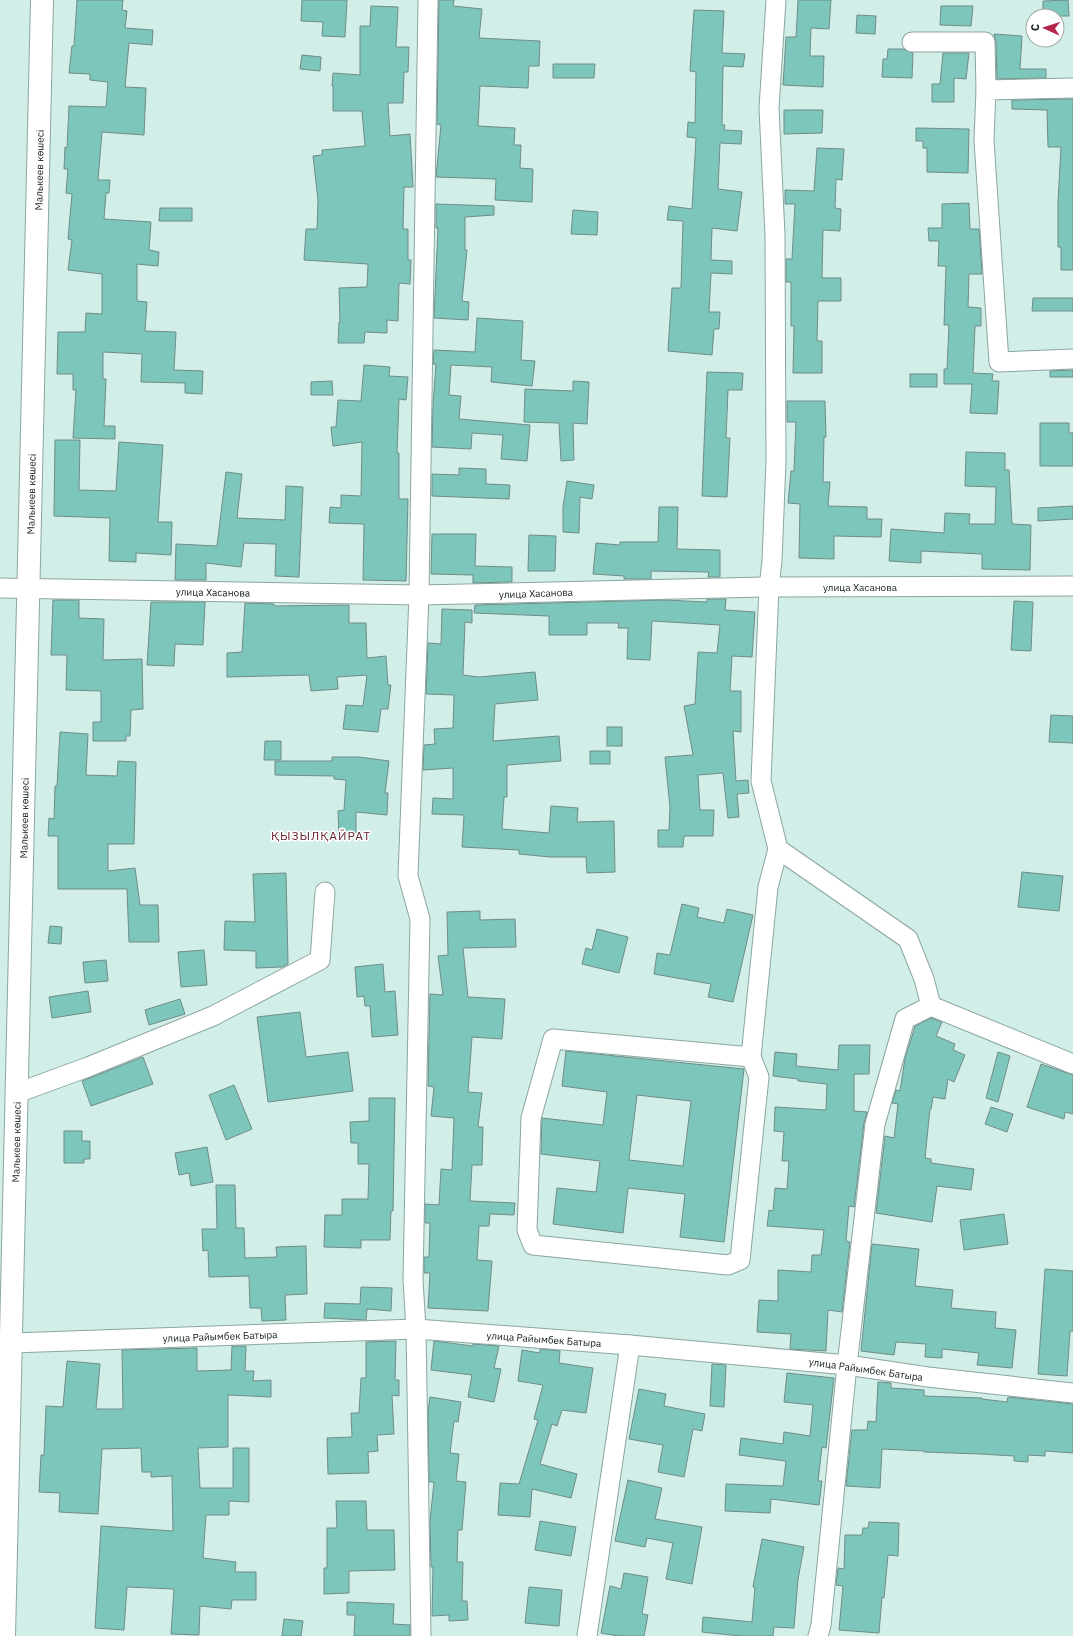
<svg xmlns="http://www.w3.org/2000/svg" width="1073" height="1636" viewBox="0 0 1073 1636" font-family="'IBM Plex Sans',sans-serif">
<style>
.building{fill:#7cc6bb;stroke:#718c87;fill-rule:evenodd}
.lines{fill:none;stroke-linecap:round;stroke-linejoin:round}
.minor-casing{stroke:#8ba6a1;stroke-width:21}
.major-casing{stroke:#8ba6a1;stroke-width:24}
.minor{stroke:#fff;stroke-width:19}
.major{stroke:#fff;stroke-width:22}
.labels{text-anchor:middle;stroke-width:3;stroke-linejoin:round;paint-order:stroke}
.street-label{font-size:10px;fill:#121d1b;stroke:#fff}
.quarter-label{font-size:12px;letter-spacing:1px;fill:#68222f;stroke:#fff}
</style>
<rect width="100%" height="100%" fill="#d1eee9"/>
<g class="building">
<polygon points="77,0 123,0 122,10 127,11 125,28 153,30 152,45 129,43 125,87 146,88 144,135 102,132 98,180 110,180 109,193 106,193 104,219 151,222 149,250 159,252 158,266 137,264 137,301 147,302 145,331 176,332 174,370 203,371 202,394 185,393 185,383 141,382 142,354 103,352 103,379 106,379 104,426 115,426 115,439 73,438 76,390 73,390 73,374 57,374 58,332 85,332 86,313 102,314 102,274 68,270 72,240 68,239 72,194 66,193 68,169 64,169 65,147 67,148 69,106 106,107 108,82 90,80 90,74 69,73 72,46 74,46"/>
<polygon points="302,0 347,0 345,37 322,36 323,22 301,21"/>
<polygon points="439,0 454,0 453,6 482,9 479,38 540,41 539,66 529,66 528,88 480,86 478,126 515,128 514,145 521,145 520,168 533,169 532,202 495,200 496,179 436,177 441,125 437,124"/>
<polygon points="798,0 831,0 829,29 811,28 810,56 824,56 823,87 783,85 786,37 796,37"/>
<polygon points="1068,0 1069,16 1043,16 1043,1"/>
<polygon points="371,6 398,7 396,47 409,47 408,72 404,72 403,103 388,103 390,136 410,134 413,187 404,187 403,229 408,229 408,260 411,260 410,284 399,283 398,321 387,320 387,333 365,332 364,343 338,343 339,322 340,322 339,288 367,287 368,264 304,260 306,229 317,229 318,200 313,156 322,155 322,150 365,146 362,111 333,111 333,86 332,86 333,73 360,75 360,26 370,26"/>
<polygon points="941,6 973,6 971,26 940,25"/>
<polygon points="694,10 724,11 722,53 745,54 743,67 723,66 722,125 725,125 724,130 742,131 741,144 720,143 718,189 742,192 737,231 712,228 711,260 732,261 732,274 711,273 709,312 720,312 719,329 714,329 712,355 668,351 672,288 681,288 683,221 667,220 669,206 692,209 696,138 687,137 688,122 695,123 696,72 690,71"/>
<polygon points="857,15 876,16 875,34 856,33"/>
<polygon points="994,34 1022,36 1020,69 1046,69 1046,78 997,79 996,42"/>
<polygon points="888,49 904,49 913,53 912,78 882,77 883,59 887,59"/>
<polygon points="943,53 969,53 966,79 954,78 954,102 932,102 932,84 940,84"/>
<polygon points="302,55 321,57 320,71 300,69"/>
<polygon points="553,64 595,64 594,78 553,78"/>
<polygon points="1073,99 1073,270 1061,270 1061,247 1058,247 1058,202 1061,147 1048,147 1047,110 1012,109 1012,100"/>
<polygon points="784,110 823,110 822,133 784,134"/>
<polygon points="916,128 969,129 968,173 927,172 927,148 923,148 923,141 916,141"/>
<polygon points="817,148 844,149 842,180 836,179 835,208 841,209 840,231 823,230 822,278 841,278 841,301 818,301 817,341 822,341 822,373 793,373 794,326 791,326 791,282 786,282 786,259 792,259 795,204 785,204 785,190 814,191"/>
<polygon points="969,203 970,229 979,229 982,272 982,274 969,274 968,307 981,308 981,326 975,326 973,373 993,374 992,381 999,381 997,414 970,413 972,384 944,384 944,369 947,369 949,325 944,325 946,266 938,266 939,241 929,241 928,228 942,228 942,204"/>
<polygon points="436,204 494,206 494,215 465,217 465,250 467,250 462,301 469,302 468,320 434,318 438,228 436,228"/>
<polygon points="160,208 192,208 192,221 159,221"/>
<polygon points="573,210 598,212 597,235 571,234"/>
<polygon points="1033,298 1073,298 1073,311 1032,311"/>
<polygon points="477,318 523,321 521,360 535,361 532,386 491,382 492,367 451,365 449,395 461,396 459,419 530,425 527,461 501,459 503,435 472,433 471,449 432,447 433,405 436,364 433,364 434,350 475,352"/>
<polygon points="364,365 390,367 389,376 408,377 406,400 399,399 397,453 399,453 399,499 408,499 406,581 363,580 364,524 329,523 330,507 341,508 341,495 361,496 362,442 333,446 331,427 336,427 338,400 361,401"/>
<polygon points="1073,370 1073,377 1050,377 1050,371"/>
<polygon points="707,372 743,373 742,390 728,390 726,438 730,438 727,497 702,496"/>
<rect x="910" y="374" width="27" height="13"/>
<polygon points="332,381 333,395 311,395 311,382"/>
<polygon points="573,381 589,382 587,424 573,423 574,460 561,461 559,423 524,422 525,389 573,391"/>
<polygon points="787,401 825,401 826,437 824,437 823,482 830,482 828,506 867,507 867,519 882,519 881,537 834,536 834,559 799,558 800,504 788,503 791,471 794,471 796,422 787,422"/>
<polygon points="1040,423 1069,423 1069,433 1073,433 1073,466 1040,466"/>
<polygon points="55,440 80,440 79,490 116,491 119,442 163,445 158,522 172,522 171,555 136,553 136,562 109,561 110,518 54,516"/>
<polygon points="966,452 1005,453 1005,470 1009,470 1012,524 1031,525 1030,570 982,569 982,554 921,551 921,563 889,561 891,529 944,533 945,513 970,514 969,524 995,524 996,487 965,486"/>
<polygon points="459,468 486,469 486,484 510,485 509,499 432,496 432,474 459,475"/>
<polygon points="226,472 242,474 237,518 285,520 286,486 303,487 299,577 275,576 276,544 244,543 241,567 206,563 206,580 175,580 176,544 217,546"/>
<polygon points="567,481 594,485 592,499 580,497 579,533 563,532 563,507"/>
<polygon points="1073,506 1073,519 1038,521 1038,508"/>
<polygon points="659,507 678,507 677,549 720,550 720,577 708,577 709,572 651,571 651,579 624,579 624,576 593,574 596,543 620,545 620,542 658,542"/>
<polygon points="432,534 476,534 475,566 512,567 512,582 473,583 473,575 431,574"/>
<polygon points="529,535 556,536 555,571 528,571"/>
<polygon points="707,599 726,599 725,610 755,612 752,657 732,656 730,691 741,691 741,732 733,731 736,781 748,780 749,793 737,794 739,817 728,818 723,773 698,775 700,810 714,810 713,836 684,836 683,847 658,847 658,830 669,830 670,807 665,757 693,755 684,706 695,704 698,652 717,653 720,625 652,621 650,660 627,659 628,628 618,628 619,623 587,623 587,635 549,635 549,616 474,613 475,605 664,600 707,602"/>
<polygon points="53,600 79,600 79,618 104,619 103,660 142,659 143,709 131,710 130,736 126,736 126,741 93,741 93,722 101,722 101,691 66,690 67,655 51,655"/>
<polygon points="1014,601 1033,602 1031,651 1011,650"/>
<polygon points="151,602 205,602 203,645 175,644 174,666 147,665"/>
<polygon points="245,603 274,604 274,606 349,605 349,623 366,623 367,658 386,656 388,685 391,685 388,709 381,709 378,732 343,729 346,705 363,706 367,675 337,677 338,689 311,691 309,675 227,677 227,653 242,652"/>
<polygon points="442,609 472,610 472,623 465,622 463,675 479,677 535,672 538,700 495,704 493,741 559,736 561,761 507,765 507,797 504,797 502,829 549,833 551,806 578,808 577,822 614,821 615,872 587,873 586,857 550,857 519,854 519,850 462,847 464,815 432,814 433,798 453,799 453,768 423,770 424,745 435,744 434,729 453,728 454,695 426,694 428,643 441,644"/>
<polygon points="1051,715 1073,716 1073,743 1049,742"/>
<rect x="607" y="727" width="15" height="19"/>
<polygon points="60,732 88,734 86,775 117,776 118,761 136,762 134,844 108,844 108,871 135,868 140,905 158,905 159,942 129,942 127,889 58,889 58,836 48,836 49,818 54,819 55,786 57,786"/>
<polygon points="265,741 281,741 281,760 264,760"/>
<rect x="590" y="751" width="20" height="13"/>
<polygon points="332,757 359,757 389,761 385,793 388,793 387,815 356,812 356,834 339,835 338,811 344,810 346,780 334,779 334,776 275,775 275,761 332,761"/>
<polygon points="1022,872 1063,876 1059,911 1018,907"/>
<polygon points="286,873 288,964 282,967 256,968 256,951 224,950 225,921 255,922 253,874"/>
<polygon points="682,904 699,908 697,917 724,923 727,909 753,915 733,1002 708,997 711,984 654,974 657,953 670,955"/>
<polygon points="480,911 480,920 515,919 516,947 463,948 468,997 505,999 502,1039 472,1037 468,1092 482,1093 478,1127 483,1127 482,1165 472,1165 470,1201 515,1203 514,1215 490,1214 489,1226 479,1226 477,1260 492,1261 488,1311 428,1308 430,1273 424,1273 424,1257 429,1257 430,1223 425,1223 425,1204 439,1205 441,1169 452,1170 454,1118 431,1116 434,1087 428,1086 430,994 443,995 438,956 448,955 447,912"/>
<polygon points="50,926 62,927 61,944 48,943"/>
<polygon points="597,929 628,937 619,973 582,964 586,948 592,950"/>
<polygon points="204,950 207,985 181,987 178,952"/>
<polygon points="106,960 108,981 85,983 83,962"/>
<polygon points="383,964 385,992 395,991 398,1035 372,1037 370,1006 365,1006 364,996 357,997 355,967"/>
<polygon points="88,991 91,1012 52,1018 49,997"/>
<polygon points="180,999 185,1014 149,1025 145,1010"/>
<polygon points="300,1012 306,1057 348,1052 353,1091 268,1102 257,1017"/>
<polygon points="931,1018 942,1022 936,1036 955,1044 953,1050 965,1055 954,1082 948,1079 945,1099 933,1097 931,1109 930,1109 925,1158 931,1159 931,1163 974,1169 971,1190 937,1186 932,1222 876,1213 885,1136 894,1138 898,1104 892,1103 896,1090 900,1091 905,1058 913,1033 915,1026"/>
<polygon points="839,1045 870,1045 869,1074 854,1074 854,1111 867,1112 864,1123 854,1207 849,1206 846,1241 850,1242 842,1312 828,1310 826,1351 790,1349 791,1334 757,1332 759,1300 778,1301 778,1270 811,1272 812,1255 821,1255 824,1230 767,1226 769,1210 773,1211 775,1188 787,1189 789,1161 782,1161 784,1132 774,1131 775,1107 826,1110 827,1084 798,1081 798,1079 773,1076 775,1052 797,1054 796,1066 838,1070"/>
<path d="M566 1051 744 1069 724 1242 680 1237 685 1194 628 1188 623 1233 553 1224 557 1188 596 1192 600 1161 541 1154 542 1118 603 1125 607 1092 562 1086ZM637 1095 691 1101 683 1166 629 1160Z"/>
<polygon points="998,1052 1010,1056 998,1102 986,1098"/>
<polygon points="143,1057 153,1084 91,1106 82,1081"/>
<polygon points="1041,1064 1073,1075 1073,1114 1065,1112 1064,1119 1027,1107"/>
<polygon points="234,1085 252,1129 226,1140 209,1095"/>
<polygon points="369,1098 395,1098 393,1211 391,1211 390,1240 361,1240 361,1248 324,1247 325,1215 342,1215 342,1199 368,1199 369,1164 358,1164 358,1143 351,1143 350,1122 369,1121"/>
<polygon points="991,1107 1013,1114 1007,1132 985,1124"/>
<polygon points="64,1131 82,1131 82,1141 90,1141 90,1159 84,1159 84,1163 64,1163"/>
<polygon points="207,1147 213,1182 191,1186 189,1173 179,1175 175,1153"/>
<polygon points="216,1185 235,1185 236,1228 244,1228 245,1258 277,1257 276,1247 306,1246 307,1294 285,1295 286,1320 262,1321 261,1308 250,1308 249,1276 209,1277 208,1250 203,1251 202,1229 217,1229"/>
<polygon points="1004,1214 1008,1244 964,1250 960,1220"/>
<polygon points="872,1244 919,1249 915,1286 953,1290 951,1308 996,1312 995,1328 1016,1330 1012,1368 977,1365 979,1353 942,1349 942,1358 925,1357 926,1344 896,1342 894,1355 861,1351"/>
<polygon points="1045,1269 1073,1271 1073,1331 1070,1331 1067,1376 1038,1374"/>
<polygon points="361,1287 392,1288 391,1311 367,1309 366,1320 324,1318 325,1303 360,1304"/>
<polygon points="396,1341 395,1380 399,1380 399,1396 392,1395 394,1434 377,1435 378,1451 368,1452 369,1473 328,1474 327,1438 352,1437 351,1413 359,1413 361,1378 366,1378 366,1342"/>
<polygon points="434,1341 473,1346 473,1344 499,1346 494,1368 501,1369 494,1402 468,1397 472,1375 431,1370"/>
<polygon points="232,1346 246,1346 245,1371 254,1371 253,1381 271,1380 271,1397 228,1395 228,1447 198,1448 200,1488 233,1488 233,1448 249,1448 249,1502 229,1501 229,1515 206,1515 203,1558 236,1562 235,1572 256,1572 256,1600 232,1600 231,1609 200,1606 199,1635 171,1634 174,1589 127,1587 124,1630 95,1628 101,1526 173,1531 172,1476 151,1477 151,1472 142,1472 141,1448 102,1449 98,1514 59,1512 60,1493 39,1492 41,1455 44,1455 46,1406 63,1407 67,1361 100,1364 96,1409 123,1409 122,1350 197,1348 197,1371 231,1370"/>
<polygon points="540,1349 560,1351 559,1363 593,1368 586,1413 562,1410 557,1426 552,1424 540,1464 577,1474 571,1498 532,1489 530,1517 498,1515 500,1483 519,1484 538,1420 534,1419 543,1385 518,1381 522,1350 540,1353"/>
<polygon points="712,1364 726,1365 724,1407 710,1406"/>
<polygon points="787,1373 834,1378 826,1448 822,1447 818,1481 822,1481 819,1505 771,1499 770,1513 725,1511 726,1484 783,1486 786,1461 739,1455 741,1438 783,1444 784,1432 810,1436 813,1405 784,1402"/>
<polygon points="878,1382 891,1383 891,1388 924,1390 924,1396 982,1398 982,1399 1007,1402 1008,1397 1073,1404 1073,1453 1045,1451 1045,1456 1028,1455 1028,1462 1014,1461 1014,1456 980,1454 924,1452 924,1451 882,1449 880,1488 846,1486 852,1430 867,1430 868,1421 876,1422"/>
<polygon points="639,1389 666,1394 664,1406 705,1414 702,1431 693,1429 684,1477 658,1472 663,1445 629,1439"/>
<polygon points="430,1397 461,1402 458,1422 454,1421 450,1453 459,1454 456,1481 466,1482 462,1530 458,1530 457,1562 463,1562 462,1601 467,1601 468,1620 449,1621 449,1615 432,1616 433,1567 431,1567 430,1521 434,1482 429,1482 428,1412"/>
<polygon points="628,1480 662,1488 655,1519 702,1527 692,1584 666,1579 673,1543 647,1538 645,1547 615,1541"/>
<polygon points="336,1501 366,1501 367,1530 394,1530 395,1570 349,1571 349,1593 324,1594 324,1568 327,1568 327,1528 337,1528"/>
<polygon points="540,1521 576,1527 571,1556 535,1550"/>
<polygon points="869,1522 899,1523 898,1556 888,1555 884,1598 882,1597 879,1633 839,1630 843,1586 836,1585 838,1568 844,1569 845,1535 862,1535 863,1528 868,1528"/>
<polygon points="762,1539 804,1547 798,1579 794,1628 774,1627 773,1636 741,1636 702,1632 703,1617 752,1622 755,1587 753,1587"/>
<polygon points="624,1573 648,1577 642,1614 648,1615 644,1636 618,1636 601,1633 610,1586 621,1589"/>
<polygon points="529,1587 562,1590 559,1626 525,1623"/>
<polygon points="347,1602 394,1604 393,1624 410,1625 410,1636 354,1636 355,1615 347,1615"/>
<polygon points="284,1619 303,1621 301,1636 282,1636"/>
</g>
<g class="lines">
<defs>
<g id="minor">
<polyline points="776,0 769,108 775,235 776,461 772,561 769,587 761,781 778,849 908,939 924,979 931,1006"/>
<polyline points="912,42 985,42 986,90"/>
<polyline points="1073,88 986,90 984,141 999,362 1073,359"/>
<polyline points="0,588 419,595 769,587 1073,586"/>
<polyline points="751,1057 553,1039 531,1118 527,1230 533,1245 728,1265 740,1260 759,1077 751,1057 768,887 778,849"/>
<polyline points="17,1093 88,1067 213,1016 320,960 325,892"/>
<polyline points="12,1343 416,1329 630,1345 847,1365 928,1377 1073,1393"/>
<polyline points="421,1636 416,1329 413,1280 420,919 408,876 419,595 428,0"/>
<polyline points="587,1636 630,1345"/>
<polyline points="818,1636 821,1625 847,1365 875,1124 905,1019 931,1006 1073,1064"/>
</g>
<polyline id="major" points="4,1636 42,0"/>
</defs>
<use href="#minor" class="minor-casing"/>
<use href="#major" class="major-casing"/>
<use href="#minor" class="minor"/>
<use href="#major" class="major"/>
</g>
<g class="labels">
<g class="street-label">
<text transform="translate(39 170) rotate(-89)" y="4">Малькеев көшесі</text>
<text transform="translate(31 494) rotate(-89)" y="4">Малькеев көшесі</text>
<text x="860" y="591">улица Хасанова</text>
<text transform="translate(213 592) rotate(1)" y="4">улица Хасанова</text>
<text transform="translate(536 593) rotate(-2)" y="4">улица Хасанова</text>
<text transform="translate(24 818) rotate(-89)" y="4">Малькеев көшесі</text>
<text transform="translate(16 1142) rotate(-89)" y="4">Малькеев көшесі</text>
<text transform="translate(220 1336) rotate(-2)" y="4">улица Райымбек Батыра</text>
<text transform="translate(544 1339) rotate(4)" y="4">улица Райымбек Батыра</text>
<text transform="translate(866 1369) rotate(8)" y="4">улица Райымбек Батыра</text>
</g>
<g class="quarter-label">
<text x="321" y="840">ҚЫЗЫЛҚАЙРАТ</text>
</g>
</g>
<g transform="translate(1045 28) rotate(273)"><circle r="19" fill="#ffffff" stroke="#a0a5a4"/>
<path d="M0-3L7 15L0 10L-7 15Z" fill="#b42349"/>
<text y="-6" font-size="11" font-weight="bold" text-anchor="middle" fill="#121d1b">С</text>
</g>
</svg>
